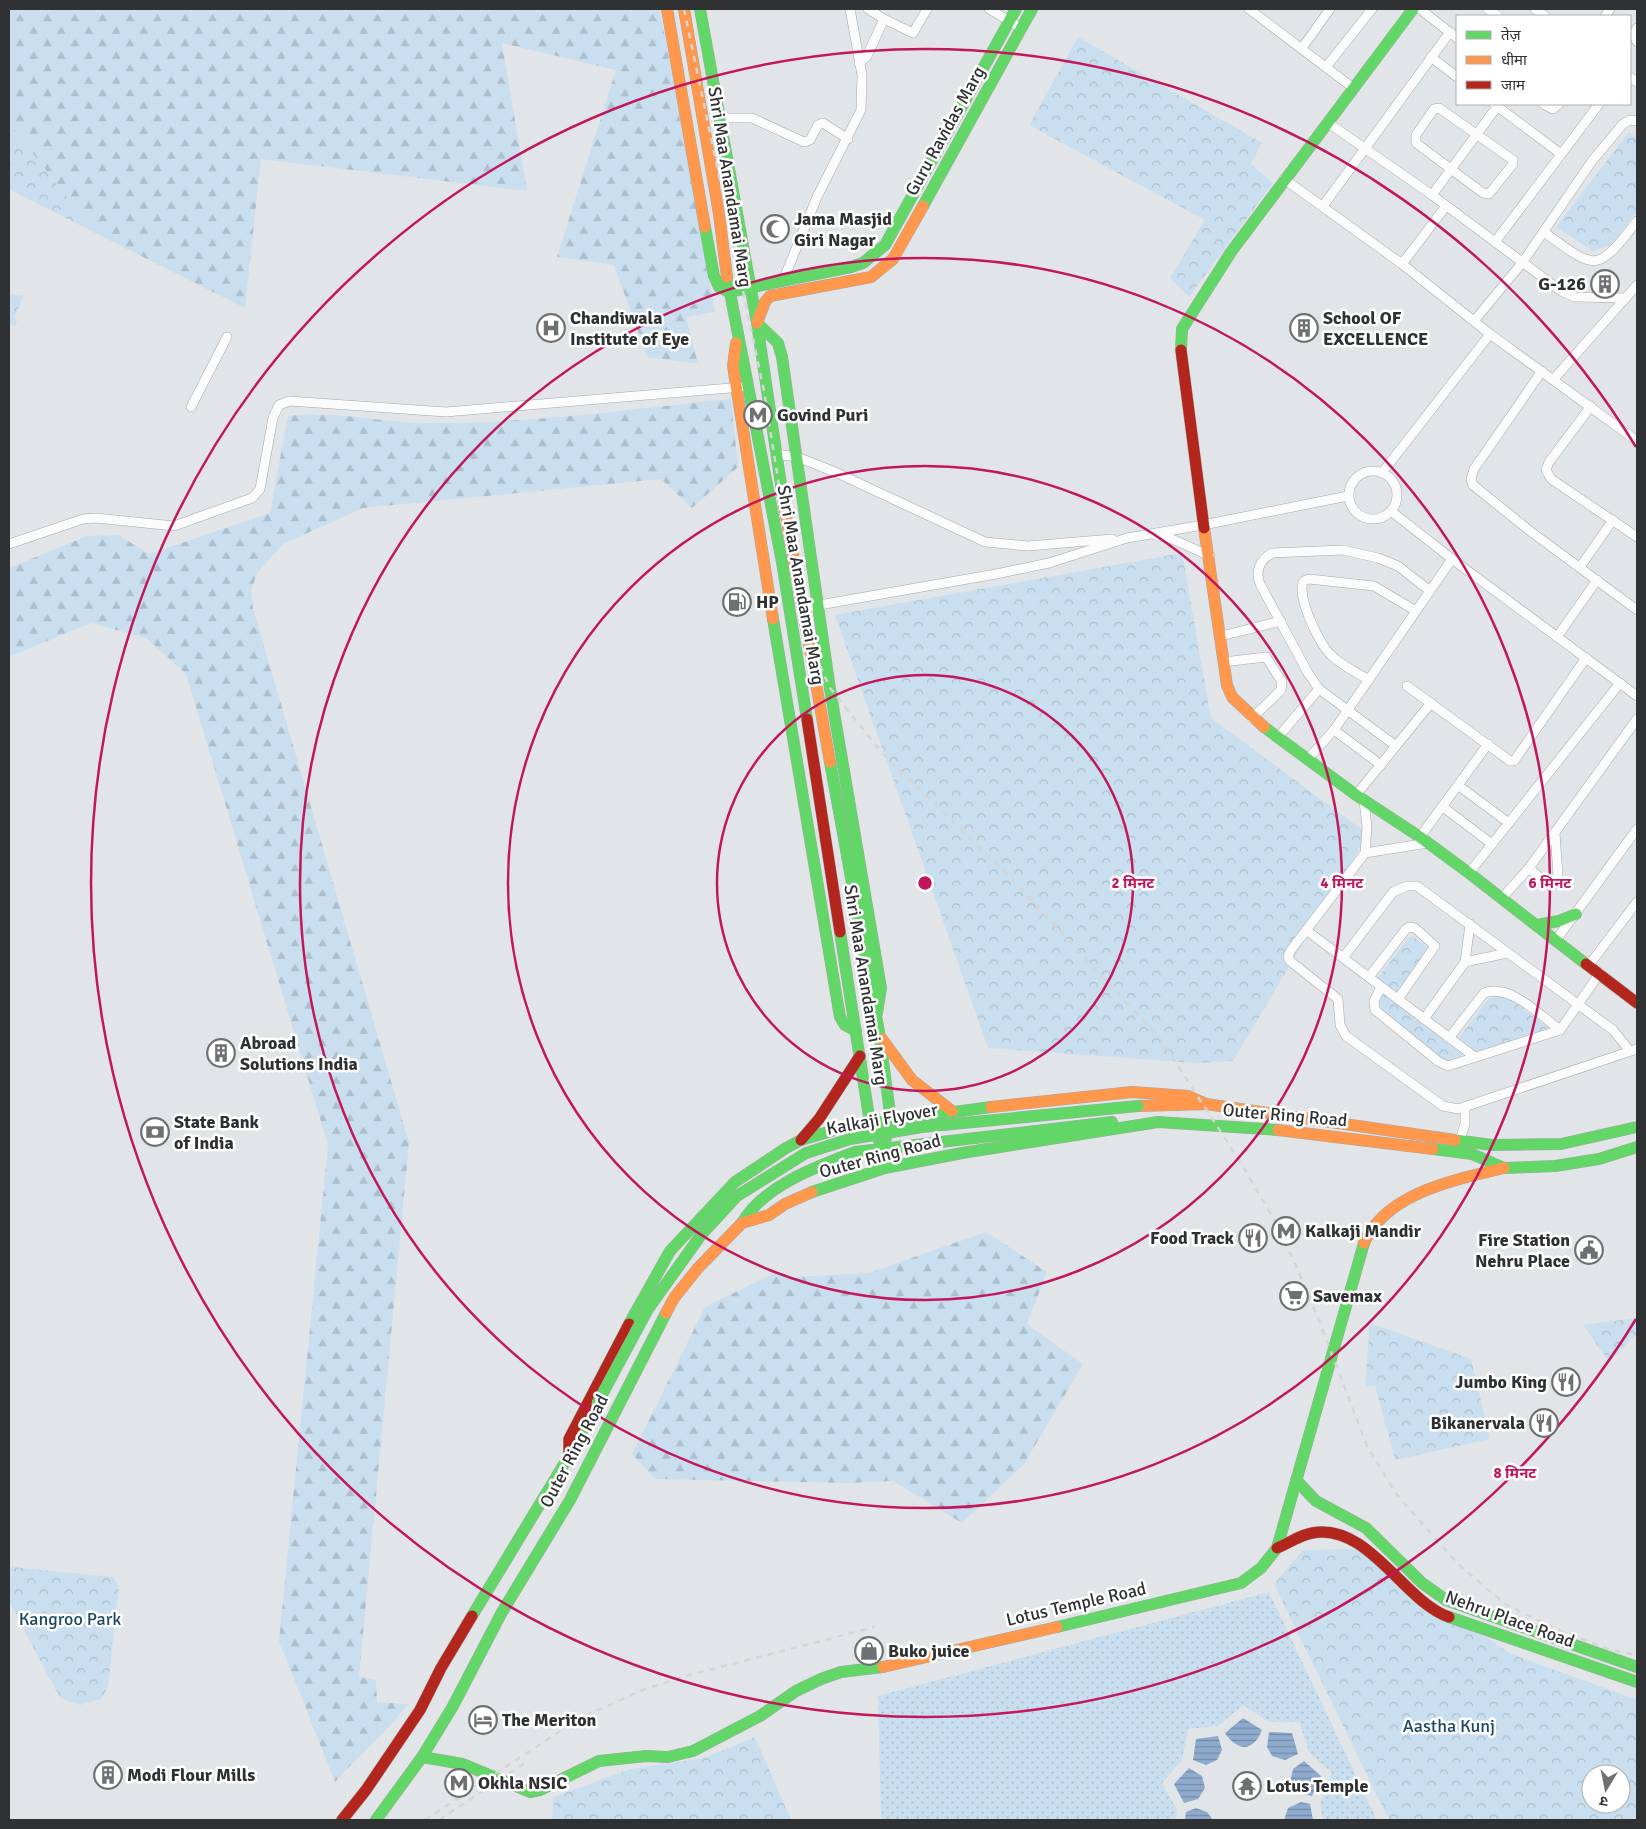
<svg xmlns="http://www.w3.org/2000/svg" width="1646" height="1829" viewBox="0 0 1646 1829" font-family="Signika,'Noto Sans Devanagari',sans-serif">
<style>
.grass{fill:url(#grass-dots)}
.forest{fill:url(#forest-firs)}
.park{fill:url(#park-crowns);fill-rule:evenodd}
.water{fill:url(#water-rules)}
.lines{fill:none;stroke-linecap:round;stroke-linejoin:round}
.street-casing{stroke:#a5a7a8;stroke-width:10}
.fast-casing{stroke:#a5a7a8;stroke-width:12}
.slow-casing{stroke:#a5a7a8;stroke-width:12}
.jam-casing{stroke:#a5a7a8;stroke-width:12}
.street{stroke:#fbfbfb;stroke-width:9}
.fast{stroke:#63d668;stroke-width:11}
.slow{stroke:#ff974d;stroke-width:11}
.jam{stroke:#b3261e;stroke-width:11}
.rail{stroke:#d4d5d5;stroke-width:2.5;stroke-dasharray:6 6;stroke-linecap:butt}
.fast-bridge-casing{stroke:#a5a7a8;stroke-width:12;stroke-linecap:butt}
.fast-bridge{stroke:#63d668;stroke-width:11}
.ring{fill:none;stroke:#c2185b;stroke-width:2.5}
.labels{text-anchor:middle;stroke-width:5;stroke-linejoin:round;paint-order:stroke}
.street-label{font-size:18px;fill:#303133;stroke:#fff}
.poi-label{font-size:18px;font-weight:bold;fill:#303133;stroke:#fff;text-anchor:start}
.park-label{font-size:18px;fill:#1c4766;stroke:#fff}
.centre{fill:#c2185b;stroke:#fff;stroke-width:2.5}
.ring-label{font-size:15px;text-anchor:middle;font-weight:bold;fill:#c2185b;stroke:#fff;stroke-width:5;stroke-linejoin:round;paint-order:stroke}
</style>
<defs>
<pattern id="grass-dots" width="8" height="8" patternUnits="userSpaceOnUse" patternTransform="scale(1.25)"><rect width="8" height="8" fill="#c9deee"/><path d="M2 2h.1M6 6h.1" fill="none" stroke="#adbfcd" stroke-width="1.8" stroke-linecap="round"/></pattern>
<pattern id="forest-firs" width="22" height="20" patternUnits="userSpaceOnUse" patternTransform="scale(1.25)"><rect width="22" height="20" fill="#c9deee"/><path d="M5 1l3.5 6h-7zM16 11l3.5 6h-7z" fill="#adbfcd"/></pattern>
<pattern id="park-crowns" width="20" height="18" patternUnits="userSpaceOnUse" patternTransform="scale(1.25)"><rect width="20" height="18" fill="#c9deee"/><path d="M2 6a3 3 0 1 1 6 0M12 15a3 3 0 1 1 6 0" fill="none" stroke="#adbfcd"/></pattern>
<pattern id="water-rules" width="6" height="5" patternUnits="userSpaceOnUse" patternTransform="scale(1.25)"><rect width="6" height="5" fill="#8eaace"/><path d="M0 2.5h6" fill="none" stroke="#748ba8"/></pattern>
</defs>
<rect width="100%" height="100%" fill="#e2e5e7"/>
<polygon class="grass" points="1269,1592 1377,1820 1323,1820 1320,1803 1332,1773 1309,1752 1299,1722 1269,1722 1243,1705 1218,1726 1188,1729 1182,1760 1162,1783 1177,1810 1176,1820 881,1820 878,1696"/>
<g class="forest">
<polygon points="9,9 660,9 715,312 686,317 698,364 647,357 614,265 557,257 616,70 502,43 527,191 261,159 245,308 93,232 9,122"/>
<path d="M731 399 738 467 692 508 661 479 363 508 283 544 258 572 251 590 253 608 409 1143 359 1677 376 1680 377 1702 408 1704C386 1733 359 1755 335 1782L279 1641 328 1145 186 674 146 638 91 623 9 657V568L87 536 119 535 149 554 270 513 288 416C335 410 381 423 428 423 529 424 630 409 731 399Z"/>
<polygon points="986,1232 1047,1272 1027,1324 1083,1364 1024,1464 962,1523 893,1481 849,1483 655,1479 632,1454 705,1307 777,1272 794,1277 869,1273"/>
</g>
<g class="park">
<polygon points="1078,37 1262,143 1251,164 1273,183 1189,297 1170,278 1205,220 1029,125"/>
<polygon points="9,122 93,232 9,189"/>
<polygon points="1629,132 1637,138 1637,211 1611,245 1593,251 1556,227"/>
<polygon points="9,294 24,295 14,318 17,320 15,327 9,324"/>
<polygon points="1182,553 1211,718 1368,834 1233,1061 1196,1063 988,1048 835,615"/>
<polygon points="1413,936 1428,949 1396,993 1377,979 1408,938"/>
<polygon points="1384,994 1463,1055 1444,1062 1382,1011 1379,1000"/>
<polygon points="1504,994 1548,1028 1477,1052 1459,1038 1488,999"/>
<polygon points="1637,1318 1636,1334 1609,1362 1583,1325"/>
<polygon points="1370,1323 1471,1359 1490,1439 1395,1460 1375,1386 1365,1386"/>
<path d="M1355 1549 1511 1654 1637 1700V1820H1389L1274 1584 1303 1550ZM1591 1774H1621V1804H1591Z"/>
<polygon points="12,1567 113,1577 119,1586 108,1687 101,1699 80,1705 60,1698 9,1601 9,1570"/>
<polygon points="755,1737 791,1820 552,1820 554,1797 631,1769 704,1758"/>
</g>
<g class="water">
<path d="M1243 1718 1262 1730C1253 1753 1237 1751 1225 1733Z"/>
<polygon points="1269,1732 1292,1733 1298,1754 1285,1760 1272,1756 1267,1747"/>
<polygon points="1218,1736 1222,1750 1217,1760 1206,1765 1193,1760 1196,1739"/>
<polygon points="1304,1761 1321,1776 1312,1796 1299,1793 1290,1782 1293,1769"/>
<polygon points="1189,1768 1202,1776 1205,1788 1198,1799 1184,1803 1174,1784"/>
<polygon points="1301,1802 1310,1804 1313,1820 1284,1820 1288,1808"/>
<polygon points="1196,1808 1207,1812 1213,1820 1185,1820 1186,1812"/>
</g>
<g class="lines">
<defs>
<g id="street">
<polyline points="868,9 884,19"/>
<polyline points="989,9 1021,28"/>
<polyline points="1249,9 1352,87"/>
<polyline points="1420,9 1457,38"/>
<polyline points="1488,9 1498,16"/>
<polyline points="1535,9 1545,16"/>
<polyline points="1605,16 1610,9"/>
<polyline points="1637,28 1634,34 1637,42"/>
<polyline points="1302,48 1330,9"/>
<polyline points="1431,57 1457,77"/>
<polyline points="859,63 867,56 884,19 913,33 927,9"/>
<polyline points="1326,67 1372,9"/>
<polyline points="1630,77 1637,82"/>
<polyline points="1494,104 1561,154"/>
<polyline points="1543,104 1553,109 1559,104"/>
<polygon points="1439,108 1513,160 1513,164 1489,194 1483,193 1416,143 1416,135 1434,109"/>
<polyline points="721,118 752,118 804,142 810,140 818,125 823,123 848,139"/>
<polyline points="1327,122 1432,195 1561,291 1575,297 1626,298"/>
<polyline points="1284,179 1402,264 1490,334 1637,441"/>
<polyline points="1432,195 1499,104"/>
<polyline points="1323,206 1450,32"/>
<path d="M1544 232C1596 270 1596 274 1637 221"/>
<polyline points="1495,242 1599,104"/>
<polyline points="1402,264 1446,206"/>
<polyline points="783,281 817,197 861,110 862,75 850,9"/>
<polyline points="1474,321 1522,263 1592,161 1623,124 1630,120 1637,121"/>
<polyline points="1542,371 1474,469 1471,479 1473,485 1530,531 1637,610"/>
<polyline points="1553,380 1637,285"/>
<polyline points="1591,406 1549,462 1546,470 1551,479 1637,537"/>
<polyline points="191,407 227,337"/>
<polyline points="775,454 797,457 835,472 985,542 1028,546 1112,539"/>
<circle cx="1373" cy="495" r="24"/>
<polyline points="1382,473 1490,334"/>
<polyline points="1391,511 1452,559 1637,696"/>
<polyline points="1155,535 1172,539 1210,556"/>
<polyline points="9,544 83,519 96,518 174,526 252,498 260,489 273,418 279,405 289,401 446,412 742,387"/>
<polyline points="1580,567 1613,520"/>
<polyline points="802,608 996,574 1049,563 1127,538 1203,525 1348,496"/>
<polyline points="1221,636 1281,621"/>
<polyline points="1557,637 1597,580"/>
<polyline points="1223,662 1266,657 1282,682 1281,690 1252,718"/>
<path d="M1369 680C1356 672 1340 665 1330 654 1319 644 1295 593 1304 581L1309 579 1374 586 1416 611"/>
<polyline points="1407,686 1510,761 1514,761 1586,658"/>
<polyline points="1334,730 1381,765"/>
<polyline points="1279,736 1319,689"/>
<path d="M1396 746 1319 689 1308 673 1260 584C1255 571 1260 560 1272 553L1343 550 1378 558 1398 566 1430 591"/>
<polyline points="1307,760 1334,730 1452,559"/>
<polyline points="1459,786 1509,823"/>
<polyline points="1356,795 1431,703"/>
<polyline points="1364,801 1367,827 1365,853 1291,950 1288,956 1290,961 1338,999 1340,1025 1346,1036 1443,1106 1458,1109 1637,1049"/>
<polyline points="1443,807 1492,844"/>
<polyline points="1420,837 1488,744"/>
<polyline points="1365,853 1428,843"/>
<polyline points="1529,868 1546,883 1553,884 1558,875 1555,833"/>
<polyline points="1469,873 1620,683"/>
<polyline points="1502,898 1529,868 1637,719"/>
<polyline points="1306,930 1475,1057"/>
<polyline points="1556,940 1637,829"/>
<polyline points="1343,958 1393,892 1407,886 1417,886 1613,1030 1630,1051"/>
<polyline points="1465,962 1507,953"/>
<polyline points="1589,965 1637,902"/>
<polyline points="1369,977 1406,929 1409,927 1415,928 1435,946 1398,999"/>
<polyline points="1381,987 1374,1001 1375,1010 1439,1062 1448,1066 1560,1030 1600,973"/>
<polyline points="1424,1019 1465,962 1470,924"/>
<path d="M1449 1038 1484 993C1509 983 1540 1015 1560 1030"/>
<polyline points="1460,1139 1465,1124 1465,1107"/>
</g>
<g id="fast">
<polyline points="700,9 757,323 784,505"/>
<polyline points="923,206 1032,9"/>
<polyline points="705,227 714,276 719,287 729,292"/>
<polyline points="727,277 782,562 807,719"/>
<polyline points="729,292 851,267 863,263 885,245 1016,9"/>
<polyline points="757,323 778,343 782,357 830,689 881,988 877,1013"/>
<polyline points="1181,350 1182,329 1231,252 1413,9"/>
<polyline points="773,619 840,1017 845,1025 856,1031"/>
<polyline points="1264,727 1356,795 1420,837 1469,873 1586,964"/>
<polyline points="830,762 879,1032 891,1120 885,1141"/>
<polyline points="1537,925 1559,921 1576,914"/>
<polyline points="840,932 870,1123 883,1148"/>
<polyline points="1455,1140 1492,1145 1561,1144 1637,1127"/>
<polyline points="1433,1149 1472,1154 1504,1168 1555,1166 1599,1159 1637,1147"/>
<polyline points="812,1192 885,1168 962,1153 1158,1122 1278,1130"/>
<path d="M742 1223C763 1186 816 1167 855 1152L1112 1122"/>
<polyline points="629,1324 670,1251 735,1182 786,1148 801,1140 845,1127 991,1107"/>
<polyline points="1296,1480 1316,1501 1366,1528 1422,1583 1446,1600 1637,1667"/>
<polyline points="472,1616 569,1456 597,1404"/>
<polyline points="1449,1617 1637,1682"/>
<polyline points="1057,1627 1241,1583 1261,1568 1277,1548 1364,1243"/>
<polyline points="422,1757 463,1764 530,1792 540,1790 599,1761 646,1756 668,1757 693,1751 760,1716 796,1691 821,1679 841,1672 883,1667"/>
<polyline points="376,1820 422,1757 453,1706 502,1612 570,1500 666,1313"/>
</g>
<g id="slow">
<polyline points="667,9 705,227"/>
<polyline points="684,9 719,214 727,277"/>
<polyline points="757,323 765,302 770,296 871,277 893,259 923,206"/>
<polyline points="736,343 733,366 773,619"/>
<polyline points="784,505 830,762"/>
<polyline points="1204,528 1227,685 1232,697 1264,727"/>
<polyline points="882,1039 912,1080 952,1111"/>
<polyline points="1138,1106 1206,1104 1455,1140"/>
<polyline points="991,1107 1132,1092 1188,1096 1206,1104"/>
<polyline points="1278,1130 1433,1149"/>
<path d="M1364 1243C1387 1192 1455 1180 1504 1168"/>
<polyline points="666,1313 674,1298 698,1268 742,1223 769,1215 785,1204 812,1192"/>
<polyline points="883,1667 1057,1627"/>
</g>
<g id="jam">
<polyline points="1181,350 1204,528"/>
<polyline points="807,719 840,932"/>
<polyline points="1586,964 1637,1003"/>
<polyline points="801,1140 819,1119 860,1056"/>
<polyline points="569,1456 569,1439 629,1324"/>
<path d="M1277 1548C1289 1543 1300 1535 1312 1533 1368 1522 1404 1602 1449 1617"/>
<polyline points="342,1820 366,1790 420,1710 441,1668 472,1616"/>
</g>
</defs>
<use href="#street" class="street-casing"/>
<use href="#fast" class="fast-casing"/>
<use href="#slow" class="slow-casing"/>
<use href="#jam" class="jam-casing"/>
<use href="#street" class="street"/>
<use href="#fast" class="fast"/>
<use href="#slow" class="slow"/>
<use href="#jam" class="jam"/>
<g class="rail">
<polyline points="684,9 764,391 801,624 830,688 882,753 1013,880 1161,1040 1239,1160 1282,1233 1318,1318 1367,1446 1396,1494 1458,1564 1505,1604 1556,1629 1608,1649 1637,1655"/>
<polyline points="425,1820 580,1718 643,1690 689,1675 875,1627"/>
<polyline points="439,1820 525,1763"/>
</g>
<defs>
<polyline id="fast-bridge" points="597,1404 648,1309 701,1235 737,1196 806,1153 850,1139 922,1127 1138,1106"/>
</defs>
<use href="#fast-bridge" class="fast-bridge-casing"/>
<use href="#fast-bridge" class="fast-bridge"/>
</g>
<g class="ring">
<circle cx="925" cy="883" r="208"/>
<circle cx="925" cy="883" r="417"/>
<circle cx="925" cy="883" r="625"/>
<path d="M1636 1319A834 834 0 1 1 1636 447"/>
</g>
<defs>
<symbol id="mosque-ring" viewBox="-11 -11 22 22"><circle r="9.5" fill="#fff" stroke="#6e7072" stroke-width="1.5"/><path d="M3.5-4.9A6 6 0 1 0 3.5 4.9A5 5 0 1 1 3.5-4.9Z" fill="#6e7072"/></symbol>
<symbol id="building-ring" viewBox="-11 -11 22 22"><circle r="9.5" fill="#fff" stroke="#6e7072" stroke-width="1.5"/><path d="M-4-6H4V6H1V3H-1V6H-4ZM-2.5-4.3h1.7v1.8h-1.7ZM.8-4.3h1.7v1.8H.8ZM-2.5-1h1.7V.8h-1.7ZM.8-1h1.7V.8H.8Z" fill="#6e7072"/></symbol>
<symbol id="hospital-ring" viewBox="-11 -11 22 22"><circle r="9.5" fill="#fff" stroke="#6e7072" stroke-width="1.5"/><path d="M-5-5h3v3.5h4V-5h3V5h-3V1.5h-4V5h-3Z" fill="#6e7072"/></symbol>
<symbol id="metro-ring" viewBox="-11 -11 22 22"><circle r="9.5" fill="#fff" stroke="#6e7072" stroke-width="1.5"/><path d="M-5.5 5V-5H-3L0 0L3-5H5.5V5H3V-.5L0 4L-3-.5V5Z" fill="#6e7072"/></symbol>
<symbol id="fuel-ring" viewBox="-11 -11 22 22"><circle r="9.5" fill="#fff" stroke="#6e7072" stroke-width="1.5"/><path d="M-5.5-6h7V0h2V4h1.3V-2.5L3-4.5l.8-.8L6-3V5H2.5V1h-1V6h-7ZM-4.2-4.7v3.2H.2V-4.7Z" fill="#6e7072"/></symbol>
<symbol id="bank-ring" viewBox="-11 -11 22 22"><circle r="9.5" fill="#fff" stroke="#6e7072" stroke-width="1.5"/><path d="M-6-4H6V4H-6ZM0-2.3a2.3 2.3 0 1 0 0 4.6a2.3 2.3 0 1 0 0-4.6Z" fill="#6e7072"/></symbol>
<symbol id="restaurant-ring" viewBox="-11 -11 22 22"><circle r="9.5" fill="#fff" stroke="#6e7072" stroke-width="1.5"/><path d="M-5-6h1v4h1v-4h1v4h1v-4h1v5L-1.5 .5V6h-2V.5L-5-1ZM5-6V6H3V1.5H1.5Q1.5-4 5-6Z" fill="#6e7072"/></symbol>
<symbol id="civic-ring" viewBox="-11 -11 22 22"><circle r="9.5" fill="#fff" stroke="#6e7072" stroke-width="1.5"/><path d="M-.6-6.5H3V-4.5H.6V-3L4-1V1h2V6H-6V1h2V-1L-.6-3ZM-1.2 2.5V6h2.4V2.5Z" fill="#6e7072"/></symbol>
<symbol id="supermarket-ring" viewBox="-11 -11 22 22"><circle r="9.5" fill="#fff" stroke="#6e7072" stroke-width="1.5"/><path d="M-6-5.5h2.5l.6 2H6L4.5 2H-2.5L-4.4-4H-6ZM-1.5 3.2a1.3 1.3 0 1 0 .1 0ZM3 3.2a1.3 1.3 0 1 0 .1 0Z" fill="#6e7072"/></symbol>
<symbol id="shop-ring" viewBox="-11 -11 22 22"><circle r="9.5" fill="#fff" stroke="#6e7072" stroke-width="1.5"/><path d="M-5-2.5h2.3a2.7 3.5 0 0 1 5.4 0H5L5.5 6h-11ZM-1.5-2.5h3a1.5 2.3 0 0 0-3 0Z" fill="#6e7072"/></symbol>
<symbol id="hotel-ring" viewBox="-11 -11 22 22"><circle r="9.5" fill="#fff" stroke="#6e7072" stroke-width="1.5"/><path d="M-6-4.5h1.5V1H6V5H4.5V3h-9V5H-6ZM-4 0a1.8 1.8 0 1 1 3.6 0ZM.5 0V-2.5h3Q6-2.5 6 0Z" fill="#6e7072"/></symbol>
<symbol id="temple-ring" viewBox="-11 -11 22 22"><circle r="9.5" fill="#fff" stroke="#6e7072" stroke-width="1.5"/><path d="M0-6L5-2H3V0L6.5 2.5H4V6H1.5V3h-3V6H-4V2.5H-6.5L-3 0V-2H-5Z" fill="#6e7072"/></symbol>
</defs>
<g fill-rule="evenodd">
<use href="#mosque-ring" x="759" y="213" width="32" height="32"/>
<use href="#building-ring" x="1589" y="268" width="32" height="32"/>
<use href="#hospital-ring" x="535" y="312" width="32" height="32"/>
<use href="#building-ring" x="1288" y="312" width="32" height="32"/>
<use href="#metro-ring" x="742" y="399" width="32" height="32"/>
<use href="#fuel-ring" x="721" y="586" width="32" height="32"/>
<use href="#building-ring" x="205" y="1037" width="32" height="32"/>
<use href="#bank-ring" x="139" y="1116" width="32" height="32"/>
<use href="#metro-ring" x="1270" y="1215" width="32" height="32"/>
<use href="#restaurant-ring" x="1237" y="1222" width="32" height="32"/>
<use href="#civic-ring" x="1573" y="1234" width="32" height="32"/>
<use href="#supermarket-ring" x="1278" y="1280" width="32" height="32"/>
<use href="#restaurant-ring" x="1550" y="1366" width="32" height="32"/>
<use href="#restaurant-ring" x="1528" y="1407" width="32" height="32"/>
<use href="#shop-ring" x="853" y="1635" width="32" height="32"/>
<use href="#hotel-ring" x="467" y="1704" width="32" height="32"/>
<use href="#building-ring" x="92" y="1759" width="32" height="32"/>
<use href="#metro-ring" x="443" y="1767" width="32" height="32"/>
<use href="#temple-ring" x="1231" y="1770" width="32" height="32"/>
</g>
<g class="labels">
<g class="street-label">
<text transform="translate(945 131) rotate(-61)" y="6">Guru Ravidas Marg</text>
<text transform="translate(730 187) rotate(81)" y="6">Shri Maa Anandamai Marg</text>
<text transform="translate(801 585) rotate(80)" y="6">Shri Maa Anandamai Marg</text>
<text transform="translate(866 985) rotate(81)" y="6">Shri Maa Anandamai Marg</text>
<text transform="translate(1285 1115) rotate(5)" y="6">Outer Ring Road</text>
<text transform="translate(882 1119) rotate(-10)" y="6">Kalkaji Flyover</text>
<text transform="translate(880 1156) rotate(-15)" y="6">Outer Ring Road</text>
<text transform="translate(574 1451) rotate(-62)" y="6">Outer Ring Road</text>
<text transform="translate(1076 1604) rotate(-13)" y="6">Lotus Temple Road</text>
<text transform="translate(1510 1619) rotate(20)" y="6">Nehru Place Road</text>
</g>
<g class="poi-label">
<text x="794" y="225">Jama Masjid<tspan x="794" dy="21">Giri Nagar</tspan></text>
<text x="1586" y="290" text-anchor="end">G-126</text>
<text x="570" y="324">Chandiwala<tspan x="570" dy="21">Institute of Eye</tspan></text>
<text x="1323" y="324">School OF<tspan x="1323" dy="21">EXCELLENCE</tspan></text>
<text x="777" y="421">Govind Puri</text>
<text x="756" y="608">HP</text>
<text x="240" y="1049">Abroad<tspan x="240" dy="21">Solutions India</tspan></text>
<text x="174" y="1128">State Bank<tspan x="174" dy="21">of India</tspan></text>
<text x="1305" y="1237">Kalkaji Mandir</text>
<text x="1234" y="1244" text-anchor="end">Food Track</text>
<text x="1570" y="1246" text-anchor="end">Fire Station<tspan x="1570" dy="21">Nehru Place</tspan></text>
<text x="1313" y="1302">Savemax</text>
<text x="1547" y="1388" text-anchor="end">Jumbo King</text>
<text x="1525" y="1429" text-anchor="end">Bikanervala</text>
<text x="888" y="1657">Buko juice</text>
<text x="502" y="1726">The Meriton</text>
<text x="127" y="1781">Modi Flour Mills</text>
<text x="478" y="1789">Okhla NSIC</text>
<text x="1266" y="1792">Lotus Temple</text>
</g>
<g class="park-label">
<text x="70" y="1625">Kangroo Park</text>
<text x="1449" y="1732">Aastha Kunj</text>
</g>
</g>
<circle cx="925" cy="883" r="8" class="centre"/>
<g class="ring-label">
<text x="1133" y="888">2 मिनट</text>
<text x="1342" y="888">4 मिनट</text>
<text x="1550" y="888">6 मिनट</text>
<text x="1515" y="1478">8 मिनट</text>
</g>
<rect width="1646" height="1829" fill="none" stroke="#303133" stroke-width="20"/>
<rect x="1456" y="15" width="175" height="90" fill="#ffffff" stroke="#acadad"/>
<rect x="1466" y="31" width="25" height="8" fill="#63d668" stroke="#acadad"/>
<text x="1501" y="40" font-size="15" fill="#303133">तेज़</text>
<rect x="1466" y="56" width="25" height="8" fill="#ff974d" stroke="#acadad"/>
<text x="1501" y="65" font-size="15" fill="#303133">धीमा</text>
<rect x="1466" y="81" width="25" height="8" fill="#b3261e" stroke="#acadad"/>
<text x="1501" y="90" font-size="15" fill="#303133">जाम</text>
<g transform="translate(1606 1789) rotate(190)"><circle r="24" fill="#ffffff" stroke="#acadad"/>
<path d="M0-4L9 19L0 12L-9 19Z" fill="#6e7072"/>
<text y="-8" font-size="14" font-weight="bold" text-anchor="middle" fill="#303133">उ</text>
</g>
</svg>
